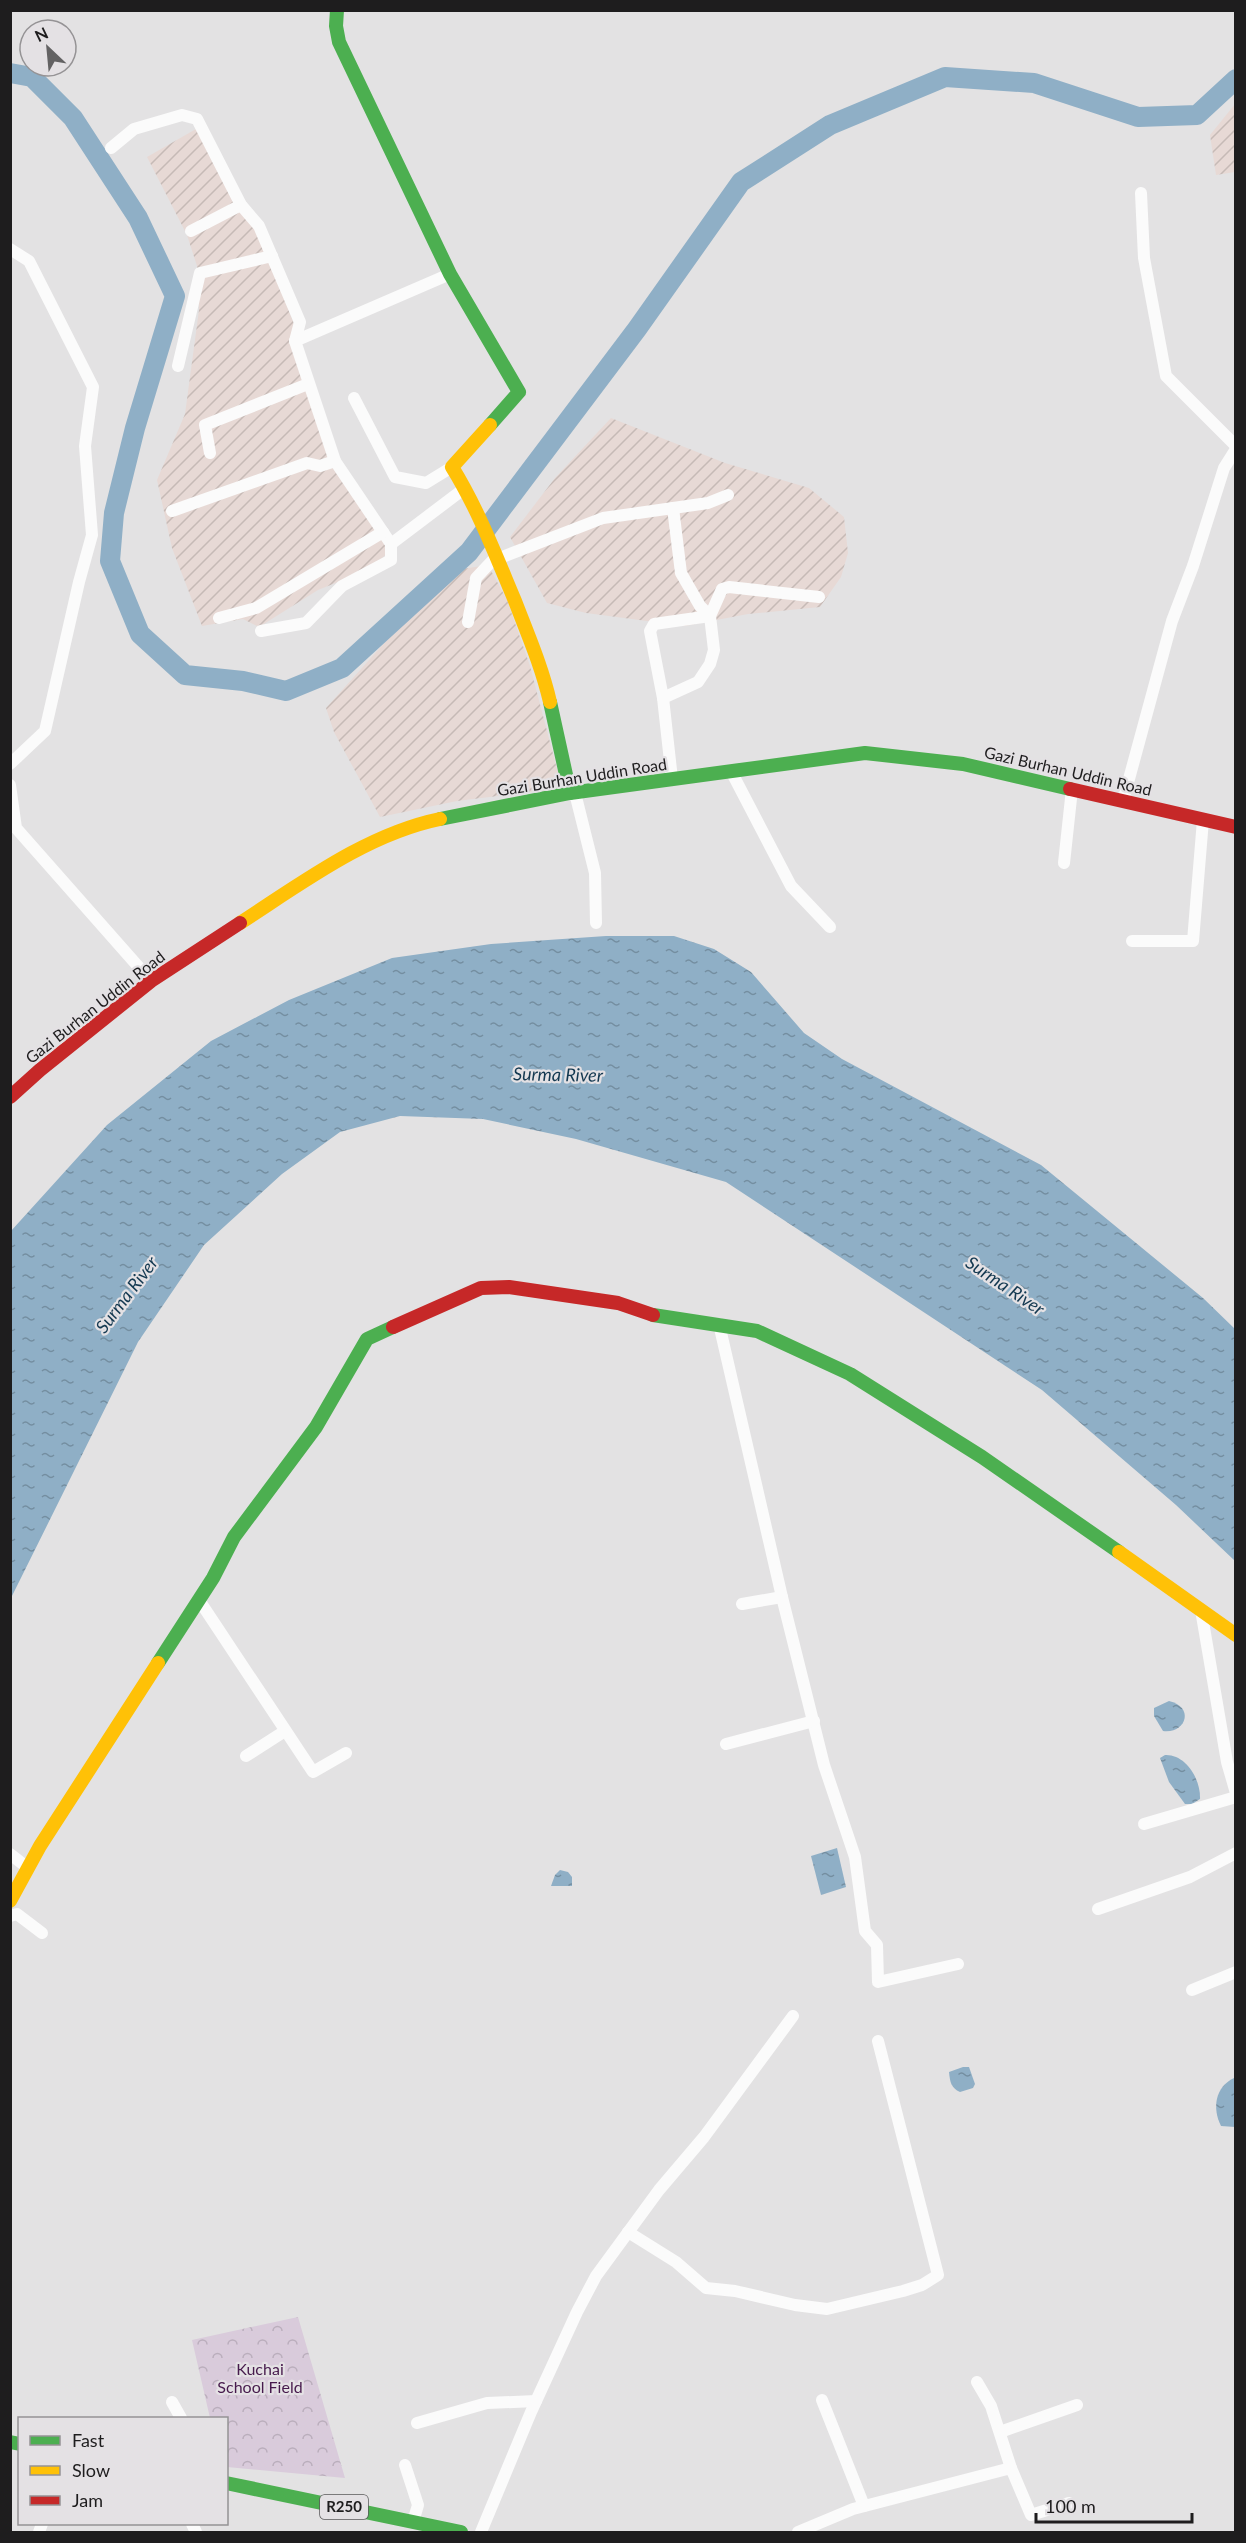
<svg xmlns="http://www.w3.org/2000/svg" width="1246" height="2543" viewBox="0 0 1246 2543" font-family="Lato,sans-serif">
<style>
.industrial{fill:url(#industrial-furrows)}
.park{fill:url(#park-crowns)}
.water{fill:url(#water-ripples)}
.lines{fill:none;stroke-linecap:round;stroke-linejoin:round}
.river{stroke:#8fafc6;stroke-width:20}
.street{stroke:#fbfbfb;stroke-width:12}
.fast{stroke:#4caf50;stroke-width:14}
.slow{stroke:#ffc107;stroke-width:14}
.jam{stroke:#c62828;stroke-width:14}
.labels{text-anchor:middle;stroke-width:4.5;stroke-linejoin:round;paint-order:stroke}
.shield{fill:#e4e1e4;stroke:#595859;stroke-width:1.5}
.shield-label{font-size:15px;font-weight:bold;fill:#1e1d1e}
.street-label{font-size:16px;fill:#1e1d1e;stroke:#e4e1e4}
.park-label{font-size:16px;fill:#471b4d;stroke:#e4e1e4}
.water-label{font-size:18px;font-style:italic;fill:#143951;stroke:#e4e1e4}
</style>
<defs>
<pattern id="industrial-furrows" width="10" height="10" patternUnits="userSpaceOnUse" patternTransform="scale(1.5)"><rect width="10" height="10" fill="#e7d9d5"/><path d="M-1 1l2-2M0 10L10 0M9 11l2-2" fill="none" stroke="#c6bab6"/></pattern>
<pattern id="park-crowns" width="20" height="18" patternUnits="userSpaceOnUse" patternTransform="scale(1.5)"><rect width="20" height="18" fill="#d9cbdb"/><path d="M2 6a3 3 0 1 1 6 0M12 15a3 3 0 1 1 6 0" fill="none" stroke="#baaebc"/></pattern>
<pattern id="water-ripples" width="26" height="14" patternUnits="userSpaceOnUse" patternTransform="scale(1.5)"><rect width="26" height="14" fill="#8fafc6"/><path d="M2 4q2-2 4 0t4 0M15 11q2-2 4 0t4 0" fill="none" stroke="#748ea0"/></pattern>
</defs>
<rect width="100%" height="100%" fill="#e3e2e3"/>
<g class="industrial">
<polygon points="1235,104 1235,172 1216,175 1210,135"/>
<polygon points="196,129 255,226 263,243 294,324 329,441 395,547 368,570 318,590 259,627 243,619 202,626 172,548 157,480 185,414 199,310 197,266 187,235 147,157"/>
<polygon points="611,418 725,463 809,488 844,517 848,553 841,577 820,607 748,614 685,626 586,613 547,603 510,537 555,478"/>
<polygon points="488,565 507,600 530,666 562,788 457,801 380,817 334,732 326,708 449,571"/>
</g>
<polygon class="park" points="298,2317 345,2478 227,2467 226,2418 210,2418 192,2340"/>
<g class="water">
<polygon points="606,936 674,936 714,949 751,972 804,1033 842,1059 1041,1165 1203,1298 1235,1329 1235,1561 1176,1505 1042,1390 726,1182 576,1139 483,1119 400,1116 340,1132 282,1174 204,1245 138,1342 11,1598 11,1231 107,1125 211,1041 289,1000 392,958 491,944"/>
<path d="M1169 1701C1195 1707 1186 1734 1163 1731L1154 1716V1708Z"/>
<path d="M1165 1755C1186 1754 1201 1780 1200 1799L1192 1804H1185L1169 1782 1160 1758Z"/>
<polygon points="837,1848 846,1887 821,1895 811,1856"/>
<polygon points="560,1870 568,1872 572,1877 572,1886 551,1886 555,1875"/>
<path d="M963 2067H969L975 2084 973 2088 960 2092C951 2088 950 2082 949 2072Z"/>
<path d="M1234 2078 1235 2127 1221 2126C1212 2108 1215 2087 1234 2078Z"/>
</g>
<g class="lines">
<polyline class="river" points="10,73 32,77 73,118 138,218 175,296 135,428 114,513 110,561 140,634 185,675 243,681 286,691 342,668 469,552 637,329 741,182 830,125 945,77 1034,83 1138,117 1197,115 1236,79"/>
<g class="street">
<polyline points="111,148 134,129 182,115 197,119 241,205 259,226 300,322 295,341"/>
<polyline points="1141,193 1144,258 1166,376 1236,446"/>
<polyline points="191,231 241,205"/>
<polyline points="10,249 29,261 93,387 85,446 92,535 79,582 45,731 10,764"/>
<polyline points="450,274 295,341 335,461 391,544 465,488"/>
<polyline points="178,366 200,273 272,256"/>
<polyline points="354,398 395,477 426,483 452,467"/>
<polyline points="210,453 205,425 308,384"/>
<polyline points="673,508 681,573 700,606 710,616"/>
<polyline points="172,511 307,463 320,466 335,461"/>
<polyline points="219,618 256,608 383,532"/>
<polyline points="468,622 476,578 492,561 603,518 708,503 728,495"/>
<polyline points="261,631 306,623 342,586 391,560 391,544"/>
<polyline points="663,698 650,631 654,624 710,616"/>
<polyline points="731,771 791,886 830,927"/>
<polyline points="672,779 663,698 698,682 710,664 714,650 710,616 722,589 729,587 819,597"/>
<polyline points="10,785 16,828 151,981"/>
<polyline points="575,793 595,873 596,923"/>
<polyline points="1123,801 1172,621 1193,566 1224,468 1236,449"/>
<polyline points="1064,863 1072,789"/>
<polyline points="1132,941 1193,941 1203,820"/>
<polyline points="719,1324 782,1597 824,1765 855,1857 865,1931 877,1945 878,1982 958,1964"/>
<polyline points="199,1600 313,1772 346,1753"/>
<polyline points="742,1604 782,1597"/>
<polyline points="1201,1610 1227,1762 1236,1793"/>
<polyline points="726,1744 814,1721"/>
<polyline points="246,1756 285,1731"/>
<polyline points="1144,1824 1236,1797"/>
<polyline points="10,1854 28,1868"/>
<polyline points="1098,1909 1190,1877 1236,1853"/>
<polyline points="10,1916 17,1914 42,1933"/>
<polyline points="1192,1990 1236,1972"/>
<polyline points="628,2232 676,2262 706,2288 735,2291 795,2305 827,2309 903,2291 922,2285 938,2275 878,2041"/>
<polyline points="977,2382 991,2406 1011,2468"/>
<polyline points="822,2400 864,2506"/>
<polyline points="172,2402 181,2418"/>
<polyline points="417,2423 487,2403 536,2401"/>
<polyline points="1000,2432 1077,2405"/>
<polyline points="405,2465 418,2505 413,2522"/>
<polyline points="192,2524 196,2532"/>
<polyline points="39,2532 42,2524"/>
<polyline points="481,2532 531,2412 577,2312 596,2276 659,2190 704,2137 793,2016"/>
<polyline points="798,2532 853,2509 1011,2468 1031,2515 1069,2503"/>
</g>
<g class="fast">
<polyline points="337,10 336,26 339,42 450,274 519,392 490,425"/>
<polyline points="550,702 570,793"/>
<polyline points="440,819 570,793 865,753 963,764 1070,789"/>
<polyline points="653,1315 757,1331 850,1374 982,1457 1119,1552"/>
<polyline points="158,1663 213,1578 234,1537 316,1427 367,1339 393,1327"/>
<polyline points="10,2442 20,2444"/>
<polyline points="226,2483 461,2532"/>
</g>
<g class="slow">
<path d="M490 425 452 467C478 509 496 556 515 601 528 635 542 667 550 702"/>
<path d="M240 923C302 883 367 834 440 819"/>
<polyline points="1119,1552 1236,1635"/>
<polyline points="10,1901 40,1846 158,1663"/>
</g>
<g class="jam">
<polyline points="1070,789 1236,827"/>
<polyline points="10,1097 40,1070 151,981 240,923"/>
<polyline points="393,1327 481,1288 509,1287 618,1303 653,1315"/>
</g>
</g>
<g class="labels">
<rect class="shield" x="320" y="2495" width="48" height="24" rx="4.5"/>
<g class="shield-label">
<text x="344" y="2512">R250</text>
</g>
<g class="street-label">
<text transform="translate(1068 771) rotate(13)" y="6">Gazi Burhan Uddin Road</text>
<text transform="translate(582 777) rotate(-9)" y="6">Gazi Burhan Uddin Road</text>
<text transform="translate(95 1007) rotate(-38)" y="6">Gazi Burhan Uddin Road</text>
</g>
<g class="park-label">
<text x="260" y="2375">Kuchai<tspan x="260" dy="18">School Field</tspan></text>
</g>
<g class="water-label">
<text transform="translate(558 1075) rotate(1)" y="6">Surma River</text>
<text transform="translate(1005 1286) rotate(34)" y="6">Surma River</text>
<text transform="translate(127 1295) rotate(-53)" y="6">Surma River</text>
</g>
</g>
<rect width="1246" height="2543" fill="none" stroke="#1e1d1e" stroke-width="24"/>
<rect x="18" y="2417" width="210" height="108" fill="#e4e1e4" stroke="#959395" stroke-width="1.5"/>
<rect x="30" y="2436" width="30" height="9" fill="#4caf50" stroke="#959395" stroke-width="1.5"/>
<text x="72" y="2447" font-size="18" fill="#1e1d1e">Fast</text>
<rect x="30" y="2466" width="30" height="9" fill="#ffc107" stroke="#959395" stroke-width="1.5"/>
<text x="72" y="2477" font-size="18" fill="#1e1d1e">Slow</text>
<rect x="30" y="2496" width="30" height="9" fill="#c62828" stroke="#959395" stroke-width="1.5"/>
<text x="72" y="2507" font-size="18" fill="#1e1d1e">Jam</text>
<g transform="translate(48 48) rotate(334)"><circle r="28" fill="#e4e1e4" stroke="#959395" stroke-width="1.5"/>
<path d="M0-4.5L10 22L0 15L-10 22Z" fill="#636263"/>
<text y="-9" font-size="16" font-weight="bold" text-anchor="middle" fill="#1e1d1e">N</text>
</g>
<path d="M1036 2513v9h156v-9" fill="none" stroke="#1e1d1e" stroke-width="3"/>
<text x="1045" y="2513" font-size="18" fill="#1e1d1e" stroke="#e4e1e4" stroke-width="4.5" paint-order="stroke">100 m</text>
</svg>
